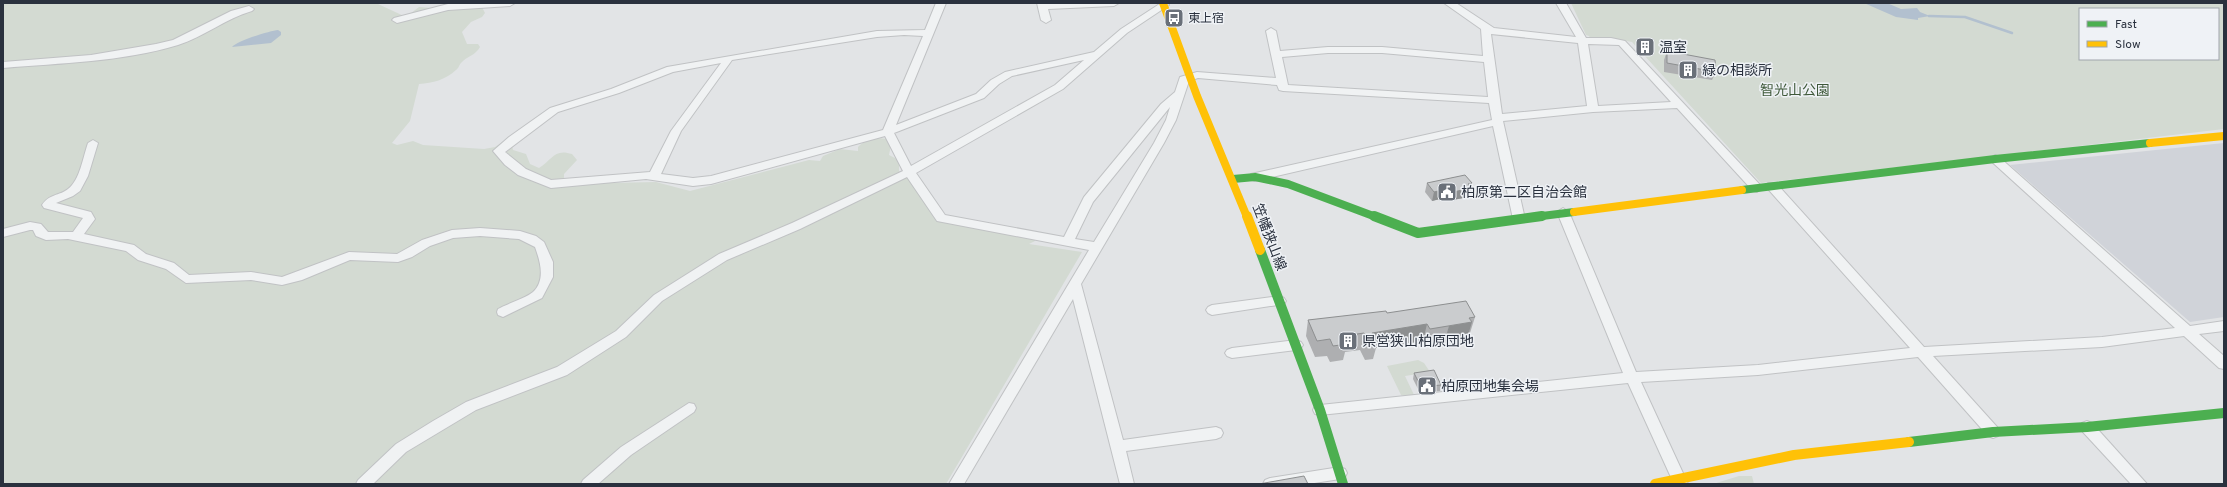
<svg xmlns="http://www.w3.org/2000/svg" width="2227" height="487" viewBox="0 0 2227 487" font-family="Overpass,'Noto Sans JP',sans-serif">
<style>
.built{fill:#d0d3d9}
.green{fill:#d3dad2;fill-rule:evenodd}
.water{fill:#b2c0cf}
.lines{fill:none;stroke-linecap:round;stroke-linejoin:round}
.stream{stroke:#b2c0cf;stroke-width:2.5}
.street-casing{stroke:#c0c2c4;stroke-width:2}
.street{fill:#f0f2f3;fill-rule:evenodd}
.fast-far1{stroke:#4caf50;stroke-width:8}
.fast{stroke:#4caf50;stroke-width:10}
.slow-far1{stroke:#ffc107;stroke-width:8}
.slow{stroke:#ffc107;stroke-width:10}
.wall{fill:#aeafb1}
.shaded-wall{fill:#8d8f90}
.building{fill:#caccce;stroke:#8d8f90}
.labels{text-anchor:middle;stroke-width:3;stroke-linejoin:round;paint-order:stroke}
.far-poi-label{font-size:12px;fill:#2a313e;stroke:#eff2f6;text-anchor:start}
.poi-label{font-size:14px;fill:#2a313e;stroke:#eff2f6;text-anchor:start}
.park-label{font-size:14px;fill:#3e5839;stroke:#eff2f6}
.street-label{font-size:14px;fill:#2a313e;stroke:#eff2f6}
</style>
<rect width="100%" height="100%" fill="#e2e4e6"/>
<polygon class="built" points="2224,143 2224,317 2190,322 2010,165"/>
<g class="green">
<path d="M3 3H371L378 4 406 17 419 7 432 8 449 3H480L485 13 482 17 471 22 462 32 467 44H478L480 47C475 56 467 56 461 63 459 65 459 68 456 70 445 80 433 83 419 84L410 121 392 143 397 145 413 141 423 145 484 149 495 147 510 137 513 150 526 154 530 164 539 168C552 160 554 148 572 154L577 160 564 174V178L577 184 606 181 610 183 656 182 690 191 809 160 820 161 823 156 840 149 858 151V147C866 139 876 137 887 139L891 145 889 155 899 160V171C920 182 929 225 954 223L1034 238 1035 241 1029 244 1082 252 946 484H3Z"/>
<path d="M1571 3H2224V129L1761 183 1632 42 1611 38 1610 40H1591L1589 36 1586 35ZM2080 9H2218V59H2080Z"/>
<polygon points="1418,360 1424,363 1430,372 1405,376 1415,397 1401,395 1387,366"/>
<polygon points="1739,476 1752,476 1754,484 1713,484"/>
</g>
<g class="water">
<polygon points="1864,3 1887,3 1901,9 1917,8 1920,12 1930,16 1918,18 1918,20 1896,17"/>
<path d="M278 30 281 32V35L271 43 232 47C236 41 269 31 278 30Z"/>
</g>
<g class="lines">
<polyline class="stream" points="1929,16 1965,17 2012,33"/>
<defs>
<g id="street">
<polygon points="466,3 515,3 510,6 448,10 397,23 392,20 394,18 448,4"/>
<path d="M936 3H946L896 125 976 94 991 80 1005 72 1094 52 1121 29 1161 3H1167L1169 5 1127 33 1063 89 916 173 945 215 1064 237 1084 197 1161 104 1175 92 1180 77 1197 72 1276 78 1266 31 1271 28 1276 31 1280 51 1328 47H1382L1483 56 1481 29 1444 3H1456L1494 28 1576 37 1556 3H1566L1586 38H1611L1625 41 1763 188 1757 192 1753 191 1677 108 1593 112 1503 121 1525 219 1519 223 1513 219 1493 126 1255 181 1251 180 1249 177 1251 174 1492 120 1489 103 1283 91 1279 90 1277 85 1198 78 1189 81 1176 120 1164 143 1081 284 1123 440 1216 427 1221 429 1223 433 1221 437 1216 439 1126 451 1134 484H1120L1073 299 964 484H949L1089 250 937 221 907 177 800 229 727 260 662 301 626 337 567 375 476 410 406 452 373 484H356L358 480 396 444 433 421 466 402 557 367 616 331 654 295 719 254 792 223 903 171 885 136 711 184 693 186 646 179 551 188 518 175 505 165 493 151 509 137 550 108 611 89 667 67 877 31 925 30ZM1491 34 1578 43 1587 106 1502 114ZM904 35 923 36 883 130 711 176 693 178 661 174 681 131 732 60 877 37ZM1588 44 1619 45 1671 102 1598 106ZM1328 53H1382L1484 62 1488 97 1288 85 1282 57ZM1084 60 1055 85 911 166 894 133 984 98 999 84 1012 76ZM721 63 671 131 650 172 551 180 526 169 505 152 558 112 619 93 673 72ZM1170 107 1166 120 1154 143 1094 242 1075 239 1093 202Z"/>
<polygon points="1037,3 1119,3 1114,6 1048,9 1051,20 1046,23 1041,20"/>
<path d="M249 6 254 9 252 11C226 18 204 37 178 45 122 62 61 63 3 68V62L91 55 156 44 173 40 231 11Z"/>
<path d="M93 140 98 143 88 176 80 191 73 196 56 203 91 212 95 219 84 234 134 245 146 254 174 263 189 275 251 272 282 277 349 252 397 254 422 240 452 230 480 228 520 231 536 236 544 242 553 262V277L542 298 503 317 498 315 497 312 498 309C507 304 526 298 533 292 546 280 540 261 535 247L519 239 480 236 453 238 430 246 412 257 398 262 350 260 302 280 282 285 251 280 186 283 166 269 138 260 126 251 68 239 46 240 36 236 33 230H30L3 237V229L30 222 41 224 48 232H73L83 218 44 208 42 205C49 194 59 196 68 189 80 180 83 157 88 143Z"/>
<polygon points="1995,155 1999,157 2190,326 2224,321 2224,331 2199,334 2224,356 2224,369 2219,368 2184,336 2102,347 1933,356 1998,428 2000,432 1998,436 1993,438 1988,436 1918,357 1758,375 1641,382 1688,484 1674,484 1628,383 1320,415 1315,414 1313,410 1315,406 1320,405 1623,373 1557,212 1563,208 1569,212 1636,372 1758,365 1910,348 1768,189 1766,186 1768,183 1776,183 1924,347 2102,337 2175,328 1991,161 1989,159"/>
<polygon points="1280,296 1284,298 1286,301 1284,304 1212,315 1208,313 1206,310 1208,307 1212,305"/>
<polygon points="1296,340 1301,342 1303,345 1301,348 1296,350 1232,358 1227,356 1225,353 1227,350 1232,348"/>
<polygon points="689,403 694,404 696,408 694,412 631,455 598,484 581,484 583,480 621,447"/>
<polygon points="2087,421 2092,423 2147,484 2131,484 2082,431 2080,427 2082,423"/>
<polygon points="1340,467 1345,469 1347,473 1345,477 1340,479 1308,484 1263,484 1265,480 1270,478"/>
</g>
</defs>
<use href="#street" class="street-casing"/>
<use href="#street" class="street"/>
<g class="fast-far1">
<polyline points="1233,179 1255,177 1288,184 1376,217"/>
<polyline points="1742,190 1995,159 2150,143"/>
<polyline points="1534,217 1574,212"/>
</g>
<g class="fast">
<polyline points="1374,216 1418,233 1542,216"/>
<polyline points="1260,250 1320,410 1343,484"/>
<polyline points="1909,442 1993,432 2087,427 2224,413"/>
</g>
<g class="slow-far1">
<polyline points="1163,3 1197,96 1247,217"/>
<polyline points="2150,143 2224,136"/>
<polyline points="1574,212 1742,190"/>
</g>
<g class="slow">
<polyline points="1247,216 1260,250"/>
<polyline points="1655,484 1794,455 1909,442"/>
</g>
</g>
<g class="wall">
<polygon points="1667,51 1716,72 1712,80 1664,72 1664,60"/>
<polygon points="1427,183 1472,183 1469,197 1447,201 1444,198 1432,201 1425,192"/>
<polygon points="1387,313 1475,317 1470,333 1469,334 1467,339 1426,346 1423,341 1376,348 1373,359 1365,360 1360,350 1345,352 1343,360 1330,362 1327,356 1315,357 1306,336 1308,320"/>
<polygon points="1414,373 1441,385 1440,391 1420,393 1413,379"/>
</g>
<g class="shaded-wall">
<polygon points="1472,183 1469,197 1447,201 1449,193 1468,184"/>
<polygon points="1446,189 1444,198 1432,201 1434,192"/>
<polygon points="1472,322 1467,339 1444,343 1449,326"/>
<polygon points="1427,324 1423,341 1376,348 1377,342 1372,333"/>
</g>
<g class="building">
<polygon points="1667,51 1715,60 1716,72 1667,63"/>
<polygon points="1465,175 1472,183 1468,184 1471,188 1449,193 1446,189 1434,192 1427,183"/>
<polygon points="1466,301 1475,317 1469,318 1472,322 1430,329 1427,324 1372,333 1377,342 1368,343 1364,333 1343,336 1347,344 1333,346 1330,339 1317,341 1308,320 1386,311 1387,313"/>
<polygon points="1434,370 1441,385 1421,387 1414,373"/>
<polygon points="1304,476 1308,484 1259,484"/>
</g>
<defs>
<symbol id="bus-square" viewBox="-11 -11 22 22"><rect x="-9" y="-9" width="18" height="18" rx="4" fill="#6a7079" stroke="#eff2f6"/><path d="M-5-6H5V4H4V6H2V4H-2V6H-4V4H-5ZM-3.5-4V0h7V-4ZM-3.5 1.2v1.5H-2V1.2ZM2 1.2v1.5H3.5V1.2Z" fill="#fff"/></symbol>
<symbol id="building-square" viewBox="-11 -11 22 22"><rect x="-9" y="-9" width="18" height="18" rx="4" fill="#6a7079" stroke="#eff2f6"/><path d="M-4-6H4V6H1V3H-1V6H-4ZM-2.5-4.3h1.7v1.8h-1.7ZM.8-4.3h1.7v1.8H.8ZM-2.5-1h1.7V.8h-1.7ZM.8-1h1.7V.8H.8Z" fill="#fff"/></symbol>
<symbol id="civic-square" viewBox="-11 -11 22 22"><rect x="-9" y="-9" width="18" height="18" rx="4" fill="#6a7079" stroke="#eff2f6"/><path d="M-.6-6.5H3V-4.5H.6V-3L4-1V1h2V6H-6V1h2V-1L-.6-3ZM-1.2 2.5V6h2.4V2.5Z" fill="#fff"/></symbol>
</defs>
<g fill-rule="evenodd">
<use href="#bus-square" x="1163" y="7" width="22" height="22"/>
<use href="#building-square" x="1634" y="36" width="22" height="22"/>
<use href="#building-square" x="1677" y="59" width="22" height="22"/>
<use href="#civic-square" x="1436" y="181" width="22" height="22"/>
<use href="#building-square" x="1337" y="330" width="22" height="22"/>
<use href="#civic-square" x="1416" y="375" width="22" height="22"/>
</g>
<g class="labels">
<g class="far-poi-label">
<text x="1188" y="22">東上宿</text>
</g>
<g class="poi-label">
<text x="1659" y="52">温室</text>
<text x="1702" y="75">緑の相談所</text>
<text x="1461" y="197">柏原第二区自治会館</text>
<text x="1362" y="346">県営狭山柏原団地</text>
<text x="1441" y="391">柏原団地集会場</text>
</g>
<g class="park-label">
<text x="1795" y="95">智光山公園</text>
</g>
<g class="street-label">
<text transform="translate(1270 237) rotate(69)" y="5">笠幡狭山線</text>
</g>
</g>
<rect width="2227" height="487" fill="none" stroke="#2a313e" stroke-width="8"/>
<rect x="2079" y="8" width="140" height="52" fill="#eff2f6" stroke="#a0a5ac"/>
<rect x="2087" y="21" width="20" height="6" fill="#4caf50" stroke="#a0a5ac"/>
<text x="2115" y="28" font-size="12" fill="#2a313e">Fast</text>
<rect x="2087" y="41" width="20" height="6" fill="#ffc107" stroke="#a0a5ac"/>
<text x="2115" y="48" font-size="12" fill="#2a313e">Slow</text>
</svg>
